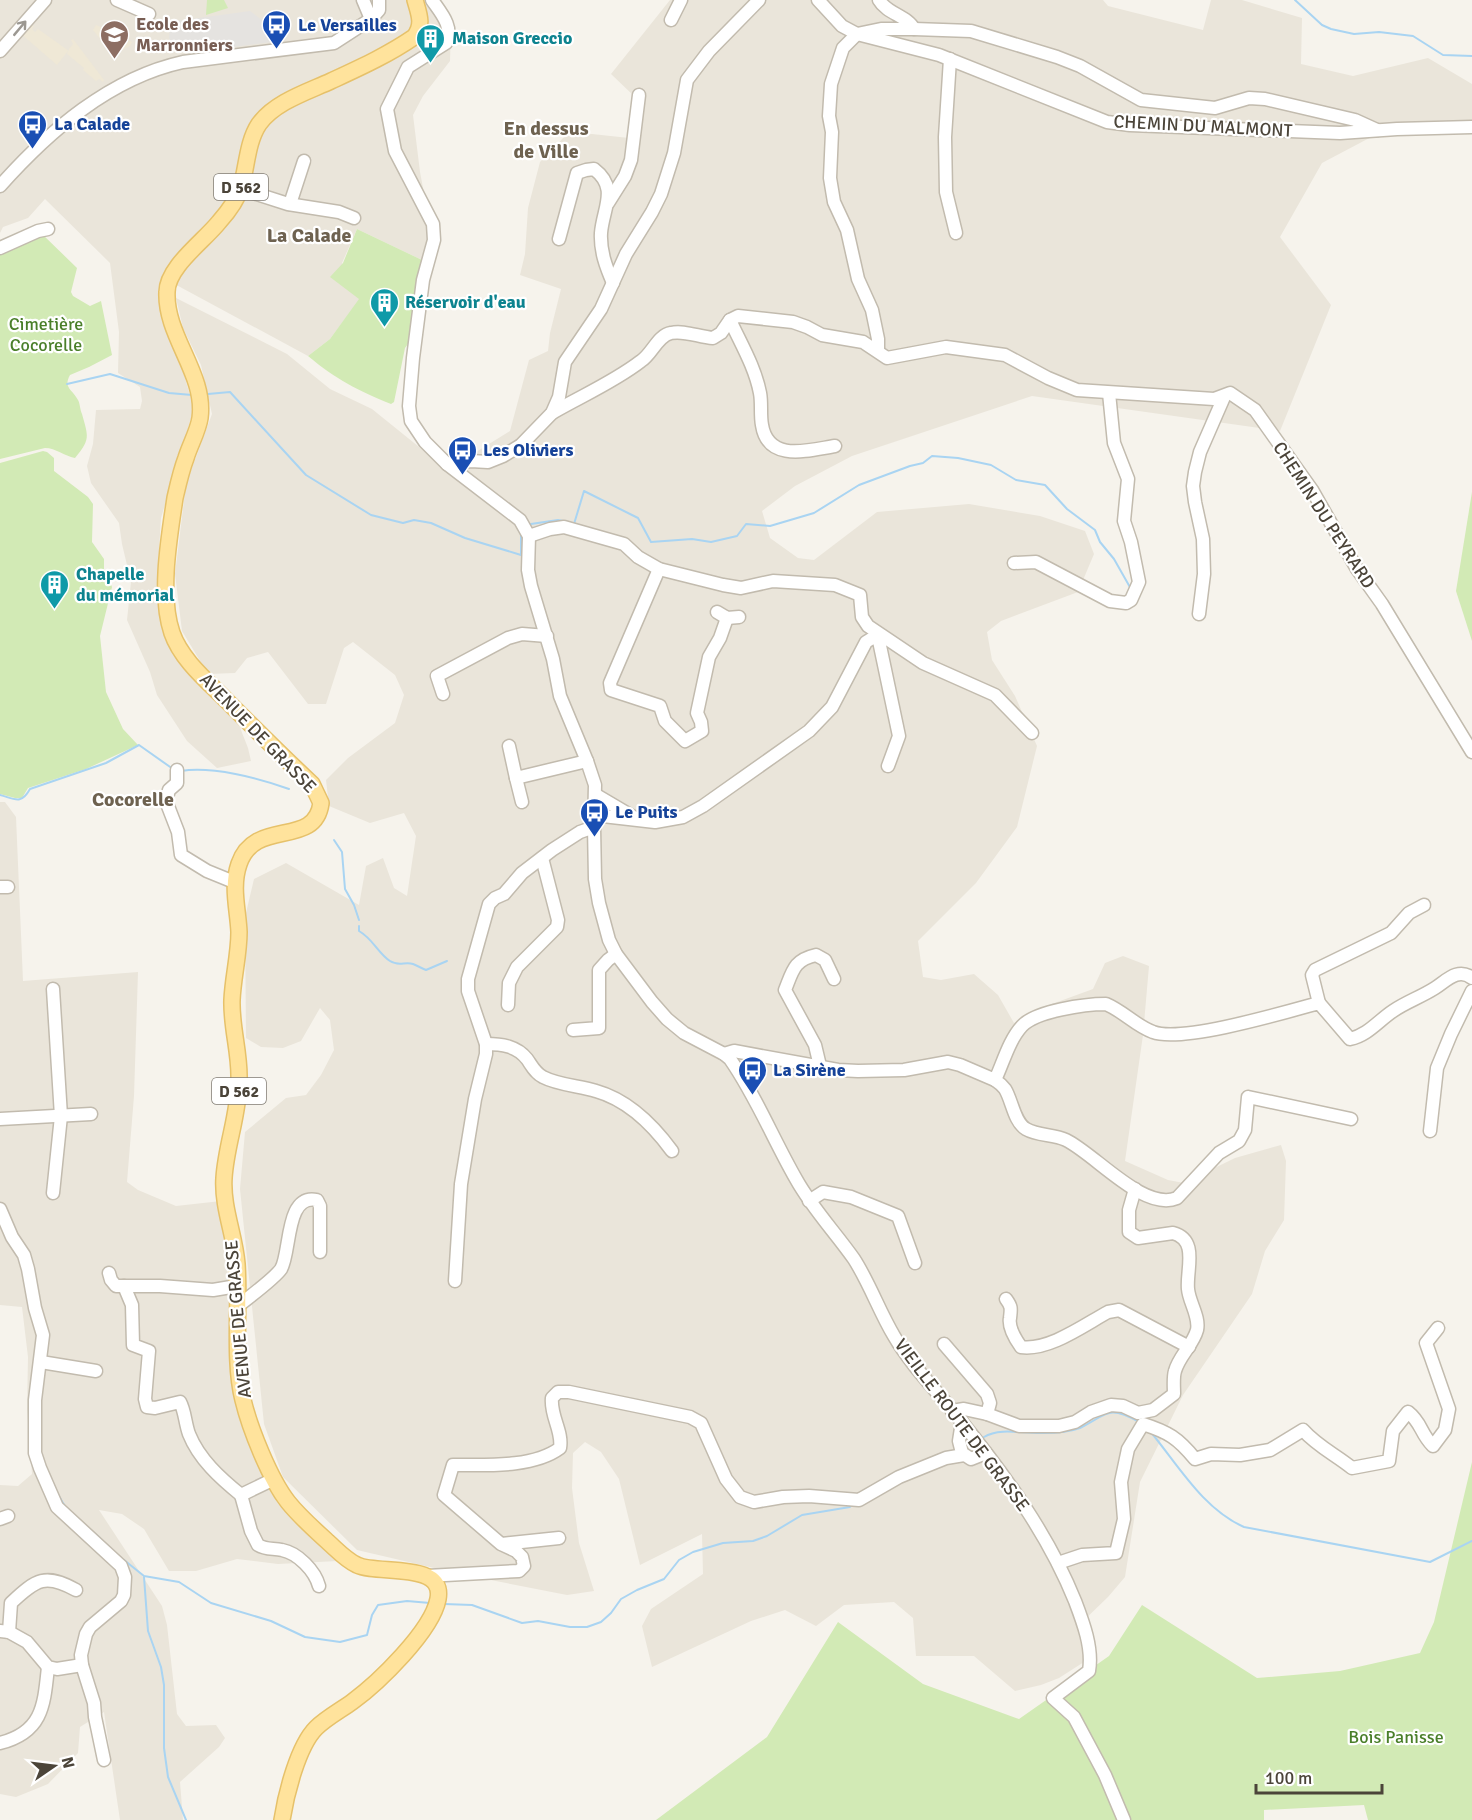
<svg xmlns="http://www.w3.org/2000/svg" width="1472" height="1820" viewBox="0 0 1472 1820" font-family="Signika,sans-serif">
<style>
.residential{fill:#eae5da}
.education{fill:#efe8d6}
.green{fill:#d2eab5}
.parking{fill:#e5e3e0}
.lines{fill:none;stroke-linecap:round;stroke-linejoin:round}
.stream{stroke:#a9d4f2;stroke-width:2}
.minor-casing{stroke:#c2bbae;stroke-width:15}
.major-casing{stroke:#e6c16a;stroke-width:18}
.minor{stroke:#fff;stroke-width:12}
.major{stroke:#ffe39c;stroke-width:15}
.oneway{stroke:#9c9892}
.labels{text-anchor:middle;stroke-width:4.5;stroke-linejoin:round;paint-order:stroke}
.shield{fill:#fff;stroke:#817c74;stroke-width:1.5}
.shield-label{font-size:16px;font-weight:bold;fill:#4b4439}
.education-label{font-size:18px;font-weight:bold;fill:#785e54;stroke:#fff;text-anchor:start}
.transit-label{font-size:18px;font-weight:bold;fill:#164399;stroke:#fff;text-anchor:start}
.culture-label{font-size:18px;font-weight:bold;fill:#0d838f;stroke:#fff;text-anchor:start}
.street-label{font-size:18px;fill:#4b4439;stroke:#fff}
.park-label{font-size:18px;fill:#4a7f2a;stroke:#fff}
.neighbourhood-label{font-size:20px;font-weight:bold;fill:#6e6250;stroke:#fff}
</style>
<rect width="100%" height="100%" fill="#f6f3ec"/>
<g class="residential">
<polygon points="0,0 375,0 373,11 334,40 244,50 112,87 0,181"/>
<polygon points="383,0 431,0 451,27 450,61 423,96 413,115 420,172 430,225 422,260 357,229 342,263 360,299 330,339 308,356 169,281 163,318 183,372 194,408 161,518 157,582 179,658 239,725 248,748 251,761 217,768 187,741 157,695 150,672 127,620 131,582 122,544 119,523 91,483 87,466 93,444 96,410 140,409 142,401 140,387 118,373 119,332 110,263 45,199 28,218 3,227 0,233 0,191 13,176 99,101 130,84 172,68 344,40"/>
<polygon points="670,0 1103,0 1108,6 1203,30 1211,0 1242,0 1302,18 1301,64 1353,76 1428,58 1472,84 1472,124 1394,125 1322,163 1280,237 1331,305 1280,431 1032,396 852,456 795,486 762,511 770,538 798,558 814,560 877,512 969,504 1040,516 1085,531 1094,554 1078,592 1001,621 987,632 992,660 1015,696 1037,746 1017,827 976,883 918,941 923,977 941,980 974,974 998,995 1014,1023 1041,1008 1093,989 1105,963 1123,956 1149,966 1143,1035 1125,1161 1168,1180 1184,1183 1235,1158 1281,1145 1286,1161 1284,1220 1265,1251 1252,1294 1183,1395 1140,1482 1125,1577 1108,1597 1078,1626 1084,1662 1059,1678 1041,1685 1015,1691 974,1656 916,1656 913,1618 894,1602 844,1605 816,1626 785,1610 751,1621 652,1667 642,1626 651,1609 703,1574 702,1534 640,1565 619,1479 601,1452 585,1442 573,1453 572,1488 579,1543 594,1591 567,1595 460,1574 357,1550 283,1477 264,1424 240,1189 245,1132 286,1098 306,1095 321,1075 334,1050 330,1020 320,1008 301,1041 283,1048 261,1047 246,1038 245,917 254,879 286,863 359,905 366,866 383,858 394,888 407,896 416,836 404,813 370,823 329,806 326,780 348,758 395,723 404,695 395,675 353,642 344,648 326,704 308,704 268,652 247,658 235,673 208,674 182,631 175,574 186,484 212,414 201,365 183,328 176,298 287,354 330,389 372,409 429,455 476,452 510,431 529,360 548,351 550,333 561,289 520,275 525,254 528,208 540,162 565,136 592,134 629,138 634,96 611,74"/>
<polygon points="0,802 5,802 16,817 23,981 138,972 134,1096 127,1182 138,1190 176,1206 221,1201 232,1318 265,1474 289,1516 338,1561 278,1564 237,1559 196,1571 169,1571 144,1529 122,1514 99,1510 162,1606 167,1625 177,1714 186,1726 216,1725 225,1738 219,1747 180,1782 183,1820 120,1820 104,1712 80,1727 78,1753 48,1784 16,1797 0,1794 0,1485 18,1486 32,1474 27,1409 28,1357 22,1307 0,1305"/>
</g>
<g class="education">
<polygon points="30,23 34,26 32,29 35,32 38,29 69,51 69,49 73,44 71,40 73,39 104,80 103,82 99,79 96,81 83,70 84,68 67,54 68,51 57,65 20,33"/>
<polygon points="96,25 121,36 132,42 130,46 113,55 93,30"/>
</g>
<g class="green">
<polygon points="207,0 224,0 228,8 206,15"/>
<path d="M357 229 422 260 415 288 410 341 405 348 394 402 391 404C357 390 337 380 308 356L330 339 359 299 330 277 343 263Z"/>
<path d="M41 233 77 268 71 292 73 296 90 306 101 301 112 355 89 367 70 375C63 388 72 389 78 400 80 403 80 410 82 414 88 436 91 439 75 458 64 456 56 448 45 448L0 459V251Z"/>
<polygon points="43,451 47,452 54,458 54,471 88,497 93,504 92,542 104,559 104,569 112,587 100,636 106,692 123,729 138,745 86,769 28,788 22,798 15,798 0,794 0,463"/>
<polygon points="1472,492 1472,641 1456,591"/>
<polygon points="1472,1462 1472,1820 1368,1820 1364,1805 1264,1810 1264,1820 656,1820 767,1737 838,1622 923,1684 1019,1719 1109,1656 1142,1605 1257,1678 1340,1671 1420,1653 1434,1622"/>
</g>
<polygon class="parking" points="250,11 275,30 280,41 186,53 175,49 169,38 170,28 177,21"/>
<g class="lines">
<g class="stream">
<polyline points="1295,0 1322,25 1331,29 1354,34 1379,32 1413,36 1443,55 1472,56"/>
<polyline points="67,384 110,374 169,393 192,395"/>
<polyline points="208,394 230,392 306,475 371,515 403,523 414,520 431,523 465,538 521,555 521,535"/>
<polyline points="531,524 558,520 563,521"/>
<polyline points="574,524 584,491 638,518 651,542 692,539 711,542 737,536 746,524 770,526 814,513 859,485 910,466 923,463 932,456 958,458 991,465 1016,480 1045,485 1067,509 1095,530 1100,542 1114,559 1131,589"/>
<path d="M181 771C212 766 259 778 289 789"/>
<path d="M0 795C15 799 21 805 30 789L106 763 139 745 173 769"/>
<polyline points="334,840 342,852 345,889 354,905 359,920"/>
<path d="M359 926V931C373 939 378 953 390 961 399 967 405 961 413 964 418 966 421 968 426 970L447 961"/>
<path d="M1150 1431C1178 1465 1203 1509 1244 1527L1430 1562 1472 1541"/>
<path d="M984 1437C1000 1427 1025 1434 1043 1433 1055 1433 1069 1432 1080 1428 1107 1415 1107 1404 1139 1422"/>
<polyline points="57,1493 66,1508"/>
<polyline points="88,1528 100,1538"/>
<polyline points="124,1560 144,1576 179,1582 211,1603 271,1621 305,1637 340,1642 367,1635 372,1615 378,1605 407,1601 430,1603"/>
<polyline points="144,1577 148,1631 161,1667 164,1685 164,1748 168,1777 186,1820"/>
<polyline points="444,1604 472,1605 522,1623 538,1621 570,1627 587,1627 601,1622 611,1613 621,1599 637,1590 664,1579 679,1560 693,1552 723,1543 753,1541 767,1536 802,1515 850,1507"/>
</g>
<defs>
<g id="minor">
<polyline points="117,0 149,14"/>
<polyline points="363,0 371,19"/>
<path d="M432 0C441 13 454 27 446 43L408 67 387 109 395 151 433 224 434 240 423 280 413 358 409 406 411 421 425 442 447 464 520 520 529 536 528 570 531 586 553 659 560 696 587 761 595 785 594 827 595 879 599 903 609 940 616 954 652 1002 667 1019 684 1033 724 1054 730 1059C756 1096 773 1139 796 1179 812 1208 835 1232 854 1259 870 1284 879 1311 894 1336 912 1367 939 1393 961 1421 1006 1477 1048 1534 1075 1601 1083 1622 1093 1648 1089 1671L1053 1698 1074 1717 1105 1775 1124 1820"/>
<polyline points="818,0 842,26 857,34 939,55 1107,122 1130,125 1340,133 1397,129 1472,127"/>
<polyline points="671,20 681,0"/>
<polyline points="914,29 971,31 1057,57 1080,66 1141,100 1215,108 1249,98 1265,99 1355,120 1377,130"/>
<polyline points="0,51 45,0"/>
<polyline points="950,59 945,137 946,192 956,233"/>
<path d="M0 186C49 131 110 78 183 62L334 43 371 19 379 10V0"/>
<polyline points="241,189 288,204 339,212 354,218"/>
<polyline points="608,203 625,176 631,160 639,95"/>
<polyline points="290,204 304,161"/>
<path d="M559 239 577 173 586 170 594 169C619 188 603 208 601 233 600 251 606 267 613 283"/>
<polyline points="0,248 38,231 48,229"/>
<path d="M730 320C741 344 755 367 760 393 762 403 760 415 762 425 768 463 809 450 835 446"/>
<path d="M878 351V339L872 310 858 279 847 230 834 202 830 178 832 132 829 116 831 84 843 48 857 34 881 29H914C908 16 887 14 879 0"/>
<path d="M552 413C581 396 614 382 641 361 652 354 658 335 671 333 684 330 699 337 713 338L721 333 730 320 738 316 793 322 807 327 822 335 863 342 887 358 946 347 1005 355 1048 378 1077 390 1214 399 1230 393 1255 410 1312 490 1357 569 1382 604 1472 752"/>
<polyline points="447,464 471,461 488,462 503,456 521,445 552,413 559,397 565,362 601,309 626,254 652,212 661,194 674,153 687,80 709,51 759,0"/>
<polyline points="529,536 550,529 564,527 624,544 638,557 659,569 723,585 741,588 773,581 835,585 860,595 862,617 868,626 923,663 995,695 1032,733"/>
<polyline points="1014,563 1036,562 1110,601 1126,603 1131,600 1139,582 1131,542 1124,521 1128,479 1114,443 1109,393"/>
<polyline points="659,569 610,683 611,690 660,706 665,721 685,741 702,731 701,722 697,713 709,657 720,638 727,618"/>
<polyline points="717,612 727,618 739,617"/>
<polyline points="1199,614 1204,574 1203,539 1195,502 1193,486 1195,472 1200,452 1224,397"/>
<polyline points="443,694 437,676 508,638 522,634 547,636"/>
<polyline points="509,746 516,778 587,761"/>
<polyline points="177,770 177,783 169,790 166,801 178,832 181,855 207,871 234,882"/>
<polyline points="516,778 522,802"/>
<polyline points="596,795 635,818"/>
<polyline points="594,815 655,822 683,817 703,806 809,731 832,707 866,642 874,637 879,641 899,736 888,766"/>
<polyline points="0,887 8,887"/>
<polyline points="1319,1003 1312,975 1315,970 1391,933 1409,913 1424,905"/>
<polyline points="508,1005 509,983 517,967 557,927 558,920 542,858"/>
<polyline points="573,1030 599,1028 599,970 608,960 616,954"/>
<path d="M486 1044C502 1044 517 1046 527 1059 532 1066 535 1073 543 1077 558 1085 580 1086 596 1091 628 1100 653 1125 672 1151"/>
<path d="M724 1054 734 1051 838 1070 858 1071 904 1070 948 1062 960 1065 995 1080C1003 1063 1009 1040 1022 1026 1036 1011 1085 1004 1106 1004 1123 1011 1136 1026 1153 1032 1182 1043 1286 1012 1319 1003L1350 1039C1368 1035 1378 1021 1393 1011 1406 1002 1421 997 1435 988 1446 981 1458 967 1472 978"/>
<path d="M820 1066 815 1045 785 990C793 970 794 960 816 955L825 960 834 979"/>
<path d="M995 1080C998 1082 1002 1085 1005 1089 1012 1100 1014 1122 1026 1129 1038 1136 1054 1134 1066 1140 1095 1154 1144 1212 1177 1198L1219 1153 1239 1141 1245 1130 1248 1097 1351 1119"/>
<polyline points="0,1119 91,1114"/>
<polyline points="1430,1131 1437,1068 1451,1034 1472,991"/>
<polyline points="53,1193 61,1116 53,989"/>
<polyline points="809,1201 823,1192 851,1197 898,1216 915,1263"/>
<polyline points="0,1209 12,1237 24,1255 28,1269 35,1308 43,1335 35,1400 35,1453 40,1468 57,1507 121,1566 125,1577 124,1595 121,1601 90,1627 86,1634 81,1655 82,1665 94,1703 95,1717 104,1760"/>
<polyline points="109,1273 111,1280 116,1286 160,1286 213,1290 237,1286"/>
<polyline points="455,1281 461,1184 475,1099 486,1054 486,1044 468,991 468,979 489,904 495,898 504,894 522,873 552,850 580,832 594,827"/>
<path d="M124 1286 132 1305 133 1345 149 1351 145 1399 147 1407 155 1408 180 1402C185 1411 185 1423 189 1434 199 1459 220 1478 241 1495L274 1479"/>
<path d="M1006 1299C1012 1307 1011 1309 1010 1318 1008 1328 1016 1340 1021 1347 1049 1351 1084 1325 1108 1312L1119 1310 1189 1347"/>
<path d="M238 1306C249 1297 274 1279 281 1269 291 1253 285 1193 317 1200L320 1206V1252"/>
<polyline points="944,1344 987,1394 990,1403 987,1414 964,1409 952,1411"/>
<polyline points="41,1362 96,1371"/>
<path d="M987 1414 1019 1426H1059L1075 1422 1091 1412 1111 1405 1123 1406 1138 1413 1153 1410 1174 1394C1174 1387 1173 1377 1175 1371 1179 1356 1193 1345 1197 1330 1200 1317 1189 1302 1188 1289 1186 1270 1199 1240 1173 1233L1138 1238 1129 1232V1210L1135 1189"/>
<polyline points="962,1422 959,1441 962,1453 971,1459 986,1453"/>
<path d="M241 1495 251 1531 258 1545C266 1550 273 1548 282 1550 298 1553 315 1571 319 1586"/>
<polyline points="0,1519 8,1516"/>
<polyline points="502,1544 559,1538"/>
<path d="M1058 1563 1082 1555 1116 1553 1124 1519 1121 1482 1128 1449 1143 1424C1168 1432 1178 1438 1195 1459L1211 1454 1240 1455 1270 1450 1303 1430C1317 1446 1336 1455 1352 1468L1389 1461 1393 1431 1408 1412C1422 1423 1420 1433 1433 1446L1445 1430 1449 1409 1426 1343 1438 1328"/>
<path d="M427 1576 519 1571 524 1566 522 1557 516 1551 501 1544 444 1495 453 1465C486 1465 533 1468 560 1448 563 1431 550 1416 552 1398L558 1392H569L690 1417 701 1423 726 1479 740 1497 754 1502 783 1497 809 1496 859 1500 899 1477 946 1458 964 1455"/>
<polyline points="0,1631 9,1632 27,1642 48,1667 57,1669 82,1665"/>
<path d="M9 1632 11 1603C36 1579 46 1573 76 1590"/>
<path d="M0 1743C43 1732 44 1705 48 1667"/>
</g>
<path id="major" d="M282 1820C286 1794 298 1746 316 1728 326 1718 341 1710 352 1702 378 1683 432 1631 438 1599 445 1561 377 1575 357 1565 346 1560 336 1549 328 1542 314 1529 300 1517 288 1502 270 1479 250 1429 243 1400 233 1361 240 1306 237 1264 235 1236 222 1207 224 1178 226 1145 239 1114 239 1080 240 1053 231 1027 232 1000 233 977 239 955 239 932 238 909 231 887 239 864 255 817 315 849 321 803L312 784C282 756 253 727 225 699 206 680 181 659 172 633 159 595 169 538 175 498 178 485 181 471 186 458 190 445 198 431 200 418 206 374 165 336 167 292 167 267 204 241 219 222 228 212 237 200 241 187 247 167 247 142 259 124 275 102 307 92 331 81 359 68 388 55 414 37 424 25 419 14 415 0"/>
</defs>
<use href="#minor" class="minor-casing"/>
<use href="#major" class="major-casing"/>
<use href="#minor" class="minor"/>
<use href="#major" class="major"/>
</g>
<defs><path id="oneway-shaft" d="M-6 0H5M1.5-3L5.5 0L1.5 3" fill="none" stroke-width="1.6" stroke-linecap="round" stroke-linejoin="round" transform="scale(1.5)"/></defs>
<use class="oneway" href="#oneway-shaft" transform="translate(20 28) rotate(-50)"/>
<defs>
<symbol id="bus-pin" viewBox="-11 -11 22 30"><path d="M0 17L-7.5 6A9.5 9.5 0 1 1 7.5 6Z" fill="#1a4fb4" stroke="#fff"/><path d="M-5-6H5V4H4V6H2V4H-2V6H-4V4H-5ZM-3.5-4V0h7V-4ZM-3.5 1.2v1.5H-2V1.2ZM2 1.2v1.5H3.5V1.2Z" fill="#fff"/></symbol>
<symbol id="school-pin" viewBox="-11 -11 22 30"><path d="M0 17L-7.5 6A9.5 9.5 0 1 1 7.5 6Z" fill="#8d6e63" stroke="#fff"/><path d="M0-5L7-2L0 1L-7-2ZM-4 1L0 2.5L4 1V4Q0 6-4 4Z" fill="#fff"/></symbol>
<symbol id="building-pin" viewBox="-11 -11 22 30"><path d="M0 17L-7.5 6A9.5 9.5 0 1 1 7.5 6Z" fill="#0f9aa8" stroke="#fff"/><path d="M-4-6H4V6H1V3H-1V6H-4ZM-2.5-4.3h1.7v1.8h-1.7ZM.8-4.3h1.7v1.8H.8ZM-2.5-1h1.7V.8h-1.7ZM.8-1h1.7V.8H.8Z" fill="#fff"/></symbol>
</defs>
<g fill-rule="evenodd">
<use href="#bus-pin" x="260" y="8" width="33" height="45"/>
<use href="#school-pin" x="98" y="18" width="33" height="45"/>
<use href="#building-pin" x="414" y="22" width="33" height="45"/>
<use href="#bus-pin" x="16" y="108" width="33" height="45"/>
<use href="#building-pin" x="368" y="286" width="33" height="45"/>
<use href="#bus-pin" x="446" y="434" width="33" height="45"/>
<use href="#building-pin" x="38" y="568" width="33" height="45"/>
<use href="#bus-pin" x="578" y="796" width="33" height="45"/>
<use href="#bus-pin" x="736" y="1054" width="33" height="45"/>
</g>
<g class="labels">
<g class="shield">
<rect x="214" y="174" width="54" height="26" rx="4.5"/>
<rect x="212" y="1078" width="54" height="26" rx="4.5"/>
</g>
<g class="shield-label">
<text x="241" y="193">D 562</text>
<text x="239" y="1097">D 562</text>
</g>
<g class="education-label">
<text x="136" y="30">Ecole des<tspan x="136" dy="21">Marronniers</tspan></text>
</g>
<g class="transit-label">
<text x="298" y="31">Le Versailles</text>
<text x="54" y="130">La Calade</text>
<text x="483" y="456">Les Oliviers</text>
<text x="615" y="818">Le Puits</text>
<text x="773" y="1076">La Sirène</text>
</g>
<g class="culture-label">
<text x="452" y="44">Maison Greccio</text>
<text x="405" y="308">Réservoir d'eau</text>
<text x="76" y="580">Chapelle<tspan x="76" dy="21">du mémorial</tspan></text>
</g>
<g class="street-label">
<text transform="translate(1203 126) rotate(3)" y="6">CHEMIN DU MALMONT</text>
<text transform="translate(1324 515) rotate(57)" y="6">CHEMIN DU PEYRARD</text>
<text transform="translate(258 733) rotate(46)" y="6">AVENUE DE GRASSE</text>
<text transform="translate(238 1319) rotate(-95)" y="6">AVENUE DE GRASSE</text>
<text transform="translate(962 1425) rotate(53)" y="6">VIEILLE ROUTE DE GRASSE</text>
</g>
<g class="park-label">
<text x="46" y="330">Cimetière<tspan x="46" dy="21">Cocorelle</tspan></text>
<text x="1396" y="1743">Bois Panisse</text>
</g>
<g class="neighbourhood-label">
<text x="546" y="135">En dessus<tspan x="546" dy="23">de Ville</tspan></text>
<text x="309" y="242">La Calade</text>
<text x="133" y="806">Cocorelle</text>
</g>
</g>
<g transform="translate(54 1766) rotate(76)" stroke="#ffffff" stroke-width="4.5" paint-order="stroke">
<path d="M0-4.5L10 22L0 15L-10 22Z" fill="#4b4439"/>
<text y="-9" font-size="16" font-weight="bold" text-anchor="middle" fill="#4b4439">N</text>
</g>
<path d="M1256 1784v9h126v-9" fill="none" stroke="#4b4439" stroke-width="3"/>
<text x="1265" y="1784" font-size="18" fill="#4b4439" stroke="#ffffff" stroke-width="4.5" paint-order="stroke">100 m</text>
</svg>
